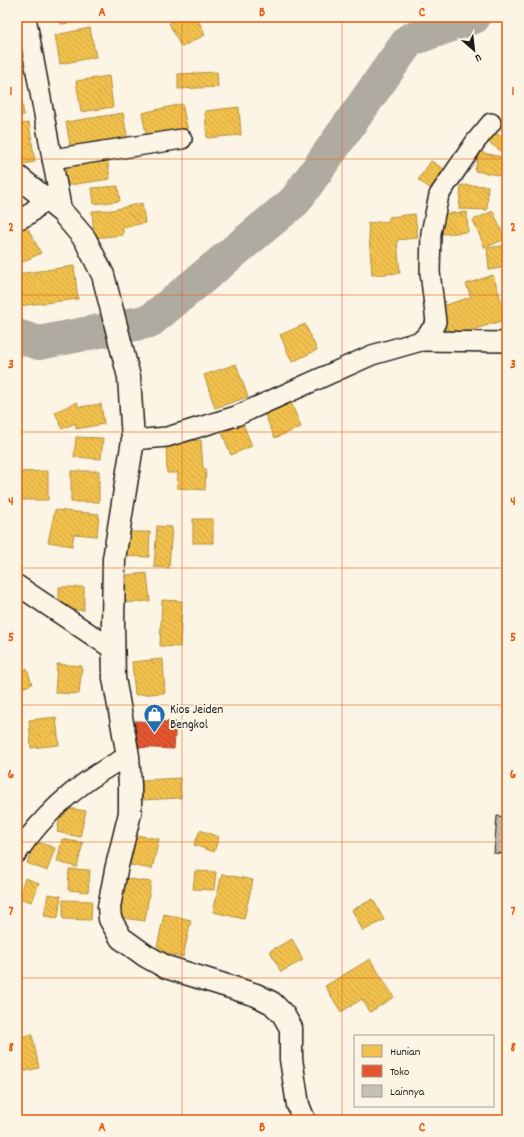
<svg xmlns="http://www.w3.org/2000/svg" width="524" height="1137" viewBox="0 0 524 1137" font-family="Dekko,sans-serif">
<style>
.homes{fill:url(#homes-back-hatch);stroke:#b2903f}
.shops{fill:url(#shops-back-hatch);stroke:#a84529}
.lines{fill:none;stroke-linecap:round;stroke-linejoin:round}
.river{stroke:#b0aba1;stroke-width:34}
.building{fill:url(#building-back-hatch);stroke:#1c1c1c}
.street-casing{stroke:#1c1c1c;stroke-width:22}
.highway-casing{stroke:#1c1c1c;stroke-width:25}
.street{stroke:#fcf5e5;stroke-width:19}
.highway{stroke:#fcf5e5;stroke-width:22}
.grid{fill:none;stroke:#e8590c;stroke-width:1;stroke-opacity:0.55}
.labels{text-anchor:middle;stroke-width:4;stroke-linejoin:round;paint-order:stroke}
.poi-label{font-size:13px;fill:#1c1c1c;stroke:#fcf5e5;text-anchor:start}
.neatline{fill:none;stroke:#e8590c;stroke-width:1.5}
.grid-label{font-size:13px;text-anchor:middle;font-weight:bold;fill:#e8590c}
</style>
<defs>
<pattern id="homes-back-hatch" width="6" height="6" patternUnits="userSpaceOnUse"><rect width="6" height="6" fill="#f2c14e"/><path d="M-1 5l2 2M0 0l6 6M5-1l2 2" fill="none" stroke="#cfa544"/></pattern>
<pattern id="shops-back-hatch" width="6" height="6" patternUnits="userSpaceOnUse"><rect width="6" height="6" fill="#e4572e"/><path d="M-1 5l2 2M0 0l6 6M5-1l2 2" fill="none" stroke="#b84726"/></pattern>
<pattern id="building-back-hatch" width="6" height="6" patternUnits="userSpaceOnUse"><rect width="6" height="6" fill="#c4c0b3"/><path d="M-1 5l2 2M0 0l6 6M5-1l2 2" fill="none" stroke="#a8a499"/></pattern>
</defs>
<rect width="100%" height="100%" fill="#fcf5e5"/>
<filter id="ink" filterUnits="userSpaceOnUse"><feTurbulence type="fractalNoise" baseFrequency=".025" numOctaves="2"/><feDisplacementMap in="SourceGraphic" scale="8" xChannelSelector="R" yChannelSelector="G"/><feConvolveMatrix kernelMatrix="1 2 1 2 8 2 1 2 1" color-interpolation-filters="sRGB"/></filter>
<g filter="url(#ink)">
<g class="homes">
<polygon points="60,17 112,17 112,18 61,24"/>
<polygon points="181,17 197,17 205,35 181,47 169,23"/>
<polygon points="90,28 96,57 60,64 55,35"/>
<polygon points="217,72 218,87 178,89 178,74"/>
<polygon points="17,73 24,115 17,116"/>
<polygon points="109,76 113,107 81,112 76,81"/>
<polygon points="182,104 188,131 147,139 142,113"/>
<polygon points="239,107 241,135 207,138 205,111"/>
<polygon points="123,113 128,141 71,150 66,122"/>
<polygon points="29,123 35,162 17,165 17,124"/>
<polygon points="491,130 507,140 507,148 504,153 485,140"/>
<polygon points="479,152 507,158 507,177 475,171"/>
<polygon points="107,156 110,179 63,186 59,164"/>
<polygon points="431,161 449,172 436,192 418,180"/>
<polygon points="461,185 488,186 487,210 459,209"/>
<polygon points="118,186 120,201 94,204 92,188"/>
<polygon points="142,203 145,223 123,227 123,235 94,238 92,211 112,210"/>
<polygon points="493,211 505,239 485,248 473,220"/>
<polygon points="467,212 468,232 442,234 440,214"/>
<polygon points="415,214 418,238 397,240 400,273 372,275 368,223 389,221 389,217"/>
<polygon points="25,223 41,253 17,265 17,227"/>
<polygon points="507,245 507,267 489,270 487,248"/>
<polygon points="74,266 78,299 18,306 17,274"/>
<polygon points="493,275 507,319 448,338 439,307 471,297 466,284"/>
<polygon points="305,324 317,350 292,362 280,335"/>
<polygon points="236,364 248,397 215,408 204,375"/>
<polygon points="288,395 301,427 275,438 261,406"/>
<polygon points="77,402 79,407 101,404 104,424 76,429 76,423 62,429 55,412"/>
<polygon points="243,424 252,446 231,455 222,433"/>
<polygon points="76,437 103,438 101,459 74,457"/>
<polygon points="201,440 203,468 206,469 205,490 177,488 178,473 167,473 166,442"/>
<polygon points="48,471 48,500 17,500 17,472"/>
<rect x="71" y="471" width="28" height="31"/>
<polygon points="55,510 99,514 97,536 74,534 72,546 48,542"/>
<rect x="193" y="519" width="20" height="24"/>
<polygon points="157,526 172,527 169,568 154,567"/>
<polygon points="124,532 150,532 149,557 124,556"/>
<polygon points="147,573 150,601 119,603 117,576"/>
<rect x="59" y="587" width="25" height="23"/>
<polygon points="162,600 182,601 180,647 160,646"/>
<polygon points="163,659 165,693 135,695 132,662"/>
<polygon points="57,664 82,666 79,694 55,693"/>
<polygon points="27,669 32,684 17,690 17,673"/>
<polygon points="56,717 59,745 31,748 29,720"/>
<polygon points="180,778 181,798 142,800 142,780"/>
<polygon points="17,800 21,801 17,825"/>
<polygon points="62,807 86,811 80,837 57,832"/>
<polygon points="200,830 219,837 214,852 194,845"/>
<polygon points="136,835 159,839 152,869 130,865"/>
<polygon points="62,839 83,843 77,867 57,862"/>
<polygon points="35,841 55,848 47,871 27,863"/>
<polygon points="69,869 90,870 88,892 68,890"/>
<polygon points="195,871 216,872 214,890 193,889"/>
<polygon points="222,874 253,880 244,919 213,912"/>
<polygon points="25,878 39,883 32,902 18,898"/>
<polygon points="122,878 151,882 145,921 116,917"/>
<polygon points="48,894 61,896 58,918 44,916"/>
<polygon points="373,899 384,920 363,931 352,910"/>
<polygon points="63,900 92,901 91,920 63,919"/>
<polygon points="164,914 191,920 183,957 156,952"/>
<polygon points="292,939 303,960 281,972 270,951"/>
<polygon points="370,959 394,997 370,1012 362,999 341,1012 325,986"/>
<polygon points="32,1034 39,1068 17,1073 17,1038"/>
</g>
<polygon class="shops" points="135,721 176,722 174,749 134,747"/>
<g class="lines">
<polyline class="river" points="17,336 39,343 150,321 295,201 409,40 474,17"/>
</g>
<polygon class="building" points="497,816 507,817 507,854 494,853"/>
<g class="lines">
<defs>
<g id="street">
<polyline points="26,17 62,212"/>
<polyline points="52,159 182,139"/>
<polyline points="17,220 28,215 46,199"/>
<polyline points="421,341 505,342"/>
<polyline points="133,440 167,437 236,416 372,355 421,341 433,328 436,322 430,272 431,233 439,195 476,141 491,123"/>
<polyline points="17,585 114,650"/>
<path d="M17 853C46 811 83 779 128 756"/>
</g>
<polyline id="highway" points="17,176 62,212 85,239 103,275 129,377 133,440 114,559 113,625 114,678 128,756 130,785 130,813 116,870 109,907 110,919 121,938 146,956 166,967 256,995 272,1003 283,1014 291,1028 291,1059 298,1105 304,1120"/>
</defs>
<use href="#street" class="street-casing"/>
<use href="#highway" class="highway-casing"/>
<use href="#street" class="street"/>
<use href="#highway" class="highway"/>
</g>
</g>
<path class="grid" d="M182 17V1120M342 17V1120M17 159H507M17 295H507M17 432H507M17 568H507M17 705H507M17 842H507M17 978H507"/>
<defs>
<symbol id="shop-pin" viewBox="-11 -11 22 30"><path d="M0 17L-7.5 6A9.5 9.5 0 1 1 7.5 6Z" fill="#1f6fb2" stroke="#fcf5e5"/><path d="M-5-2.5h2.3a2.7 3.5 0 0 1 5.4 0H5L5.5 6h-11ZM-1.5-2.5h3a1.5 2.3 0 0 0-3 0Z" fill="#fff"/></symbol>
</defs>
<g fill-rule="evenodd">
<use href="#shop-pin" x="142" y="702" width="25" height="34"/>
</g>
<g class="labels">
<g class="poi-label">
<text x="170" y="713">Kios Jeiden<tspan x="170" dy="15">Bengkol</tspan></text>
</g>
</g>
<rect width="524" height="1137" fill="none" stroke="#fcf5e5" stroke-width="44"/>
<rect x="354" y="1035" width="140" height="72" fill="#fcf5e5" stroke="#a29e95"/>
<rect x="362" y="1045" width="20" height="12" fill="#f2c14e" stroke="#a29e95"/>
<text x="390" y="1055" font-size="12" fill="#1c1c1c">Hunian</text>
<rect x="362" y="1065" width="20" height="12" fill="#e4572e" stroke="#a29e95"/>
<text x="390" y="1075" font-size="12" fill="#1c1c1c">Toko</text>
<rect x="362" y="1085" width="20" height="12" fill="#c4c0b3" stroke="#a29e95"/>
<text x="390" y="1095" font-size="12" fill="#1c1c1c">Lainnya</text>
<g transform="translate(474 50) rotate(152)" stroke="#fcf5e5" stroke-width="3" paint-order="stroke">
<path d="M0-3L7 15L0 10L-7 15Z" fill="#1c1c1c"/>
<text y="-6" font-size="11" font-weight="bold" text-anchor="middle" fill="#1c1c1c">U</text>
</g>
<rect x="22" y="22" width="480" height="1093" class="neatline"/>
<g class="grid-label">
<text x="102" y="16">A</text>
<text x="262" y="16">B</text>
<text x="422" y="16">C</text>
<text x="11" y="95">1</text>
<text x="513" y="95">1</text>
<text x="11" y="231">2</text>
<text x="513" y="231">2</text>
<text x="11" y="368">3</text>
<text x="513" y="368">3</text>
<text x="11" y="505">4</text>
<text x="513" y="505">4</text>
<text x="11" y="641">5</text>
<text x="513" y="641">5</text>
<text x="11" y="778">6</text>
<text x="513" y="778">6</text>
<text x="11" y="915">7</text>
<text x="513" y="915">7</text>
<text x="11" y="1051">8</text>
<text x="513" y="1051">8</text>
<text x="102" y="1131">A</text>
<text x="262" y="1131">B</text>
<text x="422" y="1131">C</text>
</g>
</svg>
